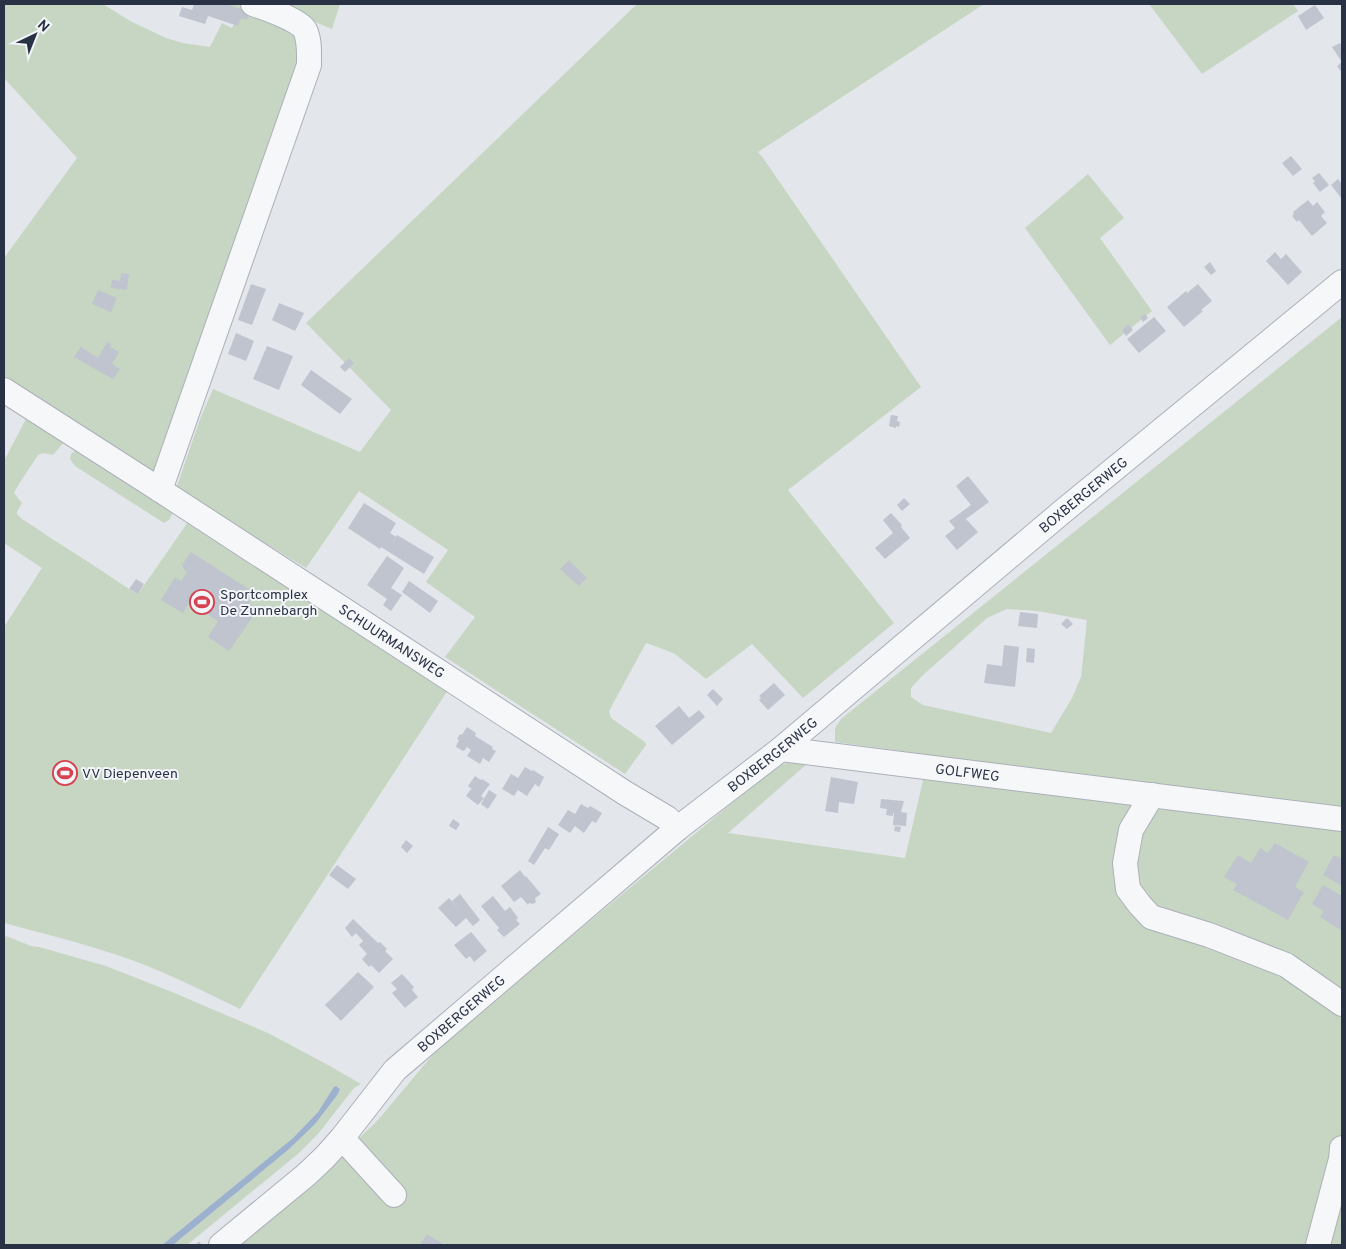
<svg xmlns="http://www.w3.org/2000/svg" width="1346" height="1249" viewBox="0 0 1346 1249" font-family="Overpass,sans-serif">
<style>
.green{fill:#c7d6c3;fill-rule:evenodd}
.water{fill:#9cb1cd}
.building{fill:#bfc4cf}
.lines{fill:none;stroke-linecap:round;stroke-linejoin:round}
.minor-casing{stroke:#abb0b9;stroke-width:26}
.path{stroke:#c1c4ca;stroke-width:2.5;stroke-dasharray:4 4;stroke-linecap:butt}
.minor{stroke:#f6f7f9;stroke-width:24}
.labels{text-anchor:middle;stroke-width:4;stroke-linejoin:round;paint-order:stroke}
.street-label{font-size:14px;fill:#293245;stroke:#f3f5f8}
.poi-label{font-size:14px;fill:#293245;stroke:#f3f5f8;text-anchor:start}
</style>
<rect width="100%" height="100%" fill="#e3e6eb"/>
<g class="green">
<polygon points="4,4 103,4 130,21 166,38 183,43 210,47 222,23 232,28 239,13 218,4 236,4 292,27 304,47 161,480 4,377 4,258 77,158 4,78"/>
<polygon points="273,4 340,4 332,29"/>
<polygon points="637,4 984,4 758,152 763,158 921,387 788,490 894,623 803,698 752,644 706,679 675,654 663,649 646,643 609,711 611,718 645,742 646,745 625,774 445,657 475,617 426,582 448,550 359,491 306,568 176,489 200,419 213,389 360,452 391,410 306,323"/>
<polygon points="1149,4 1293,4 1298,11 1202,74"/>
<polygon points="1088,174 1124,218 1100,238 1152,311 1110,345 1025,228"/>
<path d="M1342 317V1245H235L353 1144 378 1120 451 1033 497 998 778 765 793 762 808 763 728 833 905 858 924 776 1050 771 835 742V728L841 719ZM1007 609 1037 611 1087 620 1081 677 1072 698 1051 733 923 705 911 697V688L923 675 987 618Z"/>
<path d="M27 417 65 441 53 455 43 453 38 455 19 484 14 493 22 503 17 512V514L22 519 36 528 49 537 90 563 132 591 138 594 188 522 448 690 240 1009C199 989 158 968 114 954 78 942 41 933 4 923V627L42 568 4 543V461Z"/>
<polygon points="77,449 173,513 169,520 164,523 75,466 70,459 71,454"/>
<polygon points="6,936 31,946 39,947 106,966 172,992 268,1033 328,1065 361,1084 354,1088 318,1134 299,1153 187,1245 173,1245 288,1150 321,1116 338,1094 340,1089 336,1086 318,1112 293,1138 162,1245 4,1245 4,938"/>
</g>
<polygon class="water" points="336,1086 340,1089 338,1094 315,1124 288,1150 173,1245 162,1245 293,1138 318,1112 334,1087"/>
<g class="building">
<polygon points="194,4 226,4 243,10 244,9 250,11 247,20 241,18 238,26 208,16 205,24 179,16 182,7 192,10"/>
<polygon points="1315,5 1324,18 1306,30 1298,16"/>
<polygon points="1340,43 1342,46 1342,73 1337,66 1342,62 1332,47"/>
<polygon points="1291,156 1302,169 1293,176 1282,163"/>
<polygon points="1319,173 1329,185 1320,192 1313,183 1315,181 1312,178"/>
<polygon points="1338,179 1342,184 1342,199 1331,185"/>
<polygon points="1308,200 1313,206 1317,202 1325,212 1321,216 1327,223 1312,236 1299,220 1297,222 1292,216 1294,214 1293,212"/>
<polygon points="1275,252 1281,259 1286,254 1302,272 1288,285 1266,261"/>
<polygon points="1210,262 1216,271 1211,275 1204,267"/>
<polygon points="121,273 129,274 127,290 111,288 112,280 120,281"/>
<polygon points="251,284 266,289 252,325 238,320"/>
<polygon points="1198,284 1212,301 1201,310 1203,311 1184,327 1167,307 1186,291 1187,293"/>
<polygon points="98,290 117,298 111,312 92,304"/>
<polygon points="279,303 304,313 295,331 272,320"/>
<polygon points="1145,314 1148,318 1143,322 1140,317"/>
<polygon points="1154,317 1166,331 1139,353 1127,339"/>
<polygon points="1128,324 1133,330 1126,336 1122,330"/>
<polygon points="236,333 254,341 246,361 228,354"/>
<polygon points="107,342 111,344 110,347 119,352 112,364 120,369 113,379 74,357 81,347 98,358"/>
<polygon points="267,346 293,356 279,390 253,379"/>
<polygon points="349,358 354,363 345,372 340,367"/>
<polygon points="311,370 352,399 340,414 301,385"/>
<polygon points="891,415 898,416 897,421 900,422 899,427 896,426 896,428 889,426"/>
<polygon points="968,476 989,502 966,519 978,532 957,550 945,536 955,528 949,521 971,505 956,486"/>
<polygon points="904,498 910,504 902,511 897,505"/>
<polygon points="364,503 396,523 390,533 396,537 397,535 434,557 424,574 381,547 380,549 348,528"/>
<polygon points="891,513 902,525 901,527 910,538 885,559 875,548 893,533 883,520"/>
<polygon points="191,552 255,593 249,603 258,609 229,651 208,637 218,621 189,603 183,613 161,600 175,577 181,581 187,572 184,570 182,565"/>
<polygon points="387,556 404,568 391,588 402,595 391,611 383,605 387,599 367,585"/>
<polygon points="569,560 587,578 579,586 560,569"/>
<polygon points="136,579 144,584 138,594 129,589"/>
<polygon points="409,581 438,601 430,613 402,592"/>
<polygon points="1020,612 1038,614 1037,628 1018,626"/>
<polygon points="1067,618 1073,624 1067,629 1061,624"/>
<polygon points="1004,645 1019,647 1015,687 984,683 987,664 1002,666"/>
<polygon points="1027,648 1035,649 1034,663 1026,662"/>
<polygon points="774,683 785,695 768,710 759,700 761,698 759,696"/>
<polygon points="713,689 723,699 717,706 707,695"/>
<polygon points="679,706 689,718 699,710 705,717 672,745 655,726"/>
<polygon points="467,727 476,733 475,736 493,747 492,749 496,751 489,762 483,758 480,764 467,756 471,750 467,747 464,751 463,751 456,747 456,746 459,740 457,739 460,734 462,735"/>
<polygon points="525,767 532,771 533,770 544,777 539,787 535,784 527,796 518,790 514,796 502,789 511,774 518,778"/>
<polygon points="475,776 481,780 482,779 490,784 481,796 484,798 478,805 466,796 471,789 474,791 468,786"/>
<polygon points="831,777 858,782 854,804 839,802 838,813 825,811"/>
<polygon points="489,790 497,795 488,809 481,804"/>
<polygon points="881,799 904,801 901,812 907,813 906,826 893,825 894,813 893,813 893,816 886,815 887,809 880,808"/>
<polygon points="581,804 588,808 590,806 602,813 596,823 592,821 584,833 575,826 570,833 558,825 568,810 575,814"/>
<polygon points="453,819 460,824 456,830 449,826"/>
<polygon points="895,826 901,827 900,832 894,831"/>
<polygon points="548,827 559,834 549,850 545,848 534,865 528,861"/>
<polygon points="406,840 413,846 407,853 401,847"/>
<polygon points="1275,843 1309,862 1295,887 1304,892 1288,920 1233,890 1237,884 1224,877 1238,855 1251,863 1260,848 1268,853"/>
<polygon points="1334,855 1342,859 1342,886 1323,875"/>
<polygon points="337,865 356,879 348,889 329,875"/>
<polygon points="520,870 525,877 526,876 541,894 535,898 536,902 533,904 529,903 528,905 521,897 514,902 501,886"/>
<polygon points="1323,885 1342,896 1342,931 1320,917 1324,911 1312,904"/>
<polygon points="460,894 480,920 473,926 466,918 456,927 438,908 449,898 462,913 452,901"/>
<polygon points="493,896 505,911 510,907 518,918 516,920 520,924 504,937 497,930 499,928 481,906"/>
<polygon points="353,919 378,943 380,942 387,949 385,951 393,959 379,973 371,965 369,967 362,959 367,954 359,945 363,941 356,933 352,937 345,928"/>
<polygon points="471,932 487,951 474,962 470,956 466,959 454,945"/>
<polygon points="358,972 374,987 341,1021 325,1005"/>
<polygon points="402,974 414,987 412,990 418,997 405,1008 392,993 397,989 391,983"/>
<polygon points="427,1234 445,1245 420,1245"/>
</g>
<g class="lines">
<defs>
<g id="minor">
<path id="s1" d="M4 390 160 490 625 793 667 818 678 828"/>
<path d="M160 490 309 65C309 53 310 41 305 30 300 20 265 8 253 4"/>
<path id="s2" d="M781 749 1342 819"/>
<polyline points="1152,795 1131,830 1125,863 1128,889 1140,905 1151,917 1209,935 1286,965 1342,1004"/>
<polyline points="342,1138 394,1195"/>
<path id="s3" d="M221 1245 306 1175 325 1157 342 1138 395 1070 678 828 781 749 1062 512 1342 282"/>
<polyline points="1318,1245 1341,1159 1342,1148"/>
</g>
</defs>
<use href="#minor" class="minor-casing"/>
<polyline class="path" points="197,1245 202,1241"/>
<use href="#minor" class="minor"/>
</g>
<defs>
<symbol id="stadium-ring" viewBox="-11 -11 22 22"><circle r="9.5" fill="#f3f5f8" stroke="#d64250" stroke-width="1.5"/><path d="M0-5a6.5 5 0 1 0 0 10a6.5 5 0 1 0 0-10ZM-3.5-1.8h7v3.6h-7Z" fill="#d64250"/></symbol>
</defs>
<g fill-rule="evenodd">
<use href="#stadium-ring" x="188" y="588" width="28" height="28"/>
<use href="#stadium-ring" x="51" y="759" width="28" height="28"/>
</g>
<g class="labels">
<g class="street-label">
<text dy="5" stroke="none"><textPath href="#s3" startOffset="1145">BOXBERGERWEG</textPath></text>
<text dy="5" stroke="none"><textPath href="#s1" startOffset="462">SCHUURMANSWEG</textPath></text>
<text dy="5" stroke="none"><textPath href="#s3" startOffset="740">BOXBERGERWEG</textPath></text>
<text dy="5" stroke="none"><textPath href="#s2" startOffset="188">GOLFWEG</textPath></text>
<text dy="5" stroke="none"><textPath href="#s3" startOffset="335">BOXBERGERWEG</textPath></text>
</g>
<g class="poi-label">
<text x="220" y="599">Sportcomplex<tspan x="220" dy="16">De Zunnebargh</tspan></text>
<text x="82" y="778">VV Diepenveen</text>
</g>
</g>
<rect width="1346" height="1249" fill="none" stroke="#293245" stroke-width="10"/>
<g transform="translate(35 35) rotate(43)" stroke="#f3f5f8" stroke-width="4" paint-order="stroke">
<path d="M0-4L9 19L0 12L-9 19Z" fill="#293245"/>
<text y="-8" font-size="14" font-weight="bold" text-anchor="middle" fill="#293245">N</text>
</g>
</svg>
